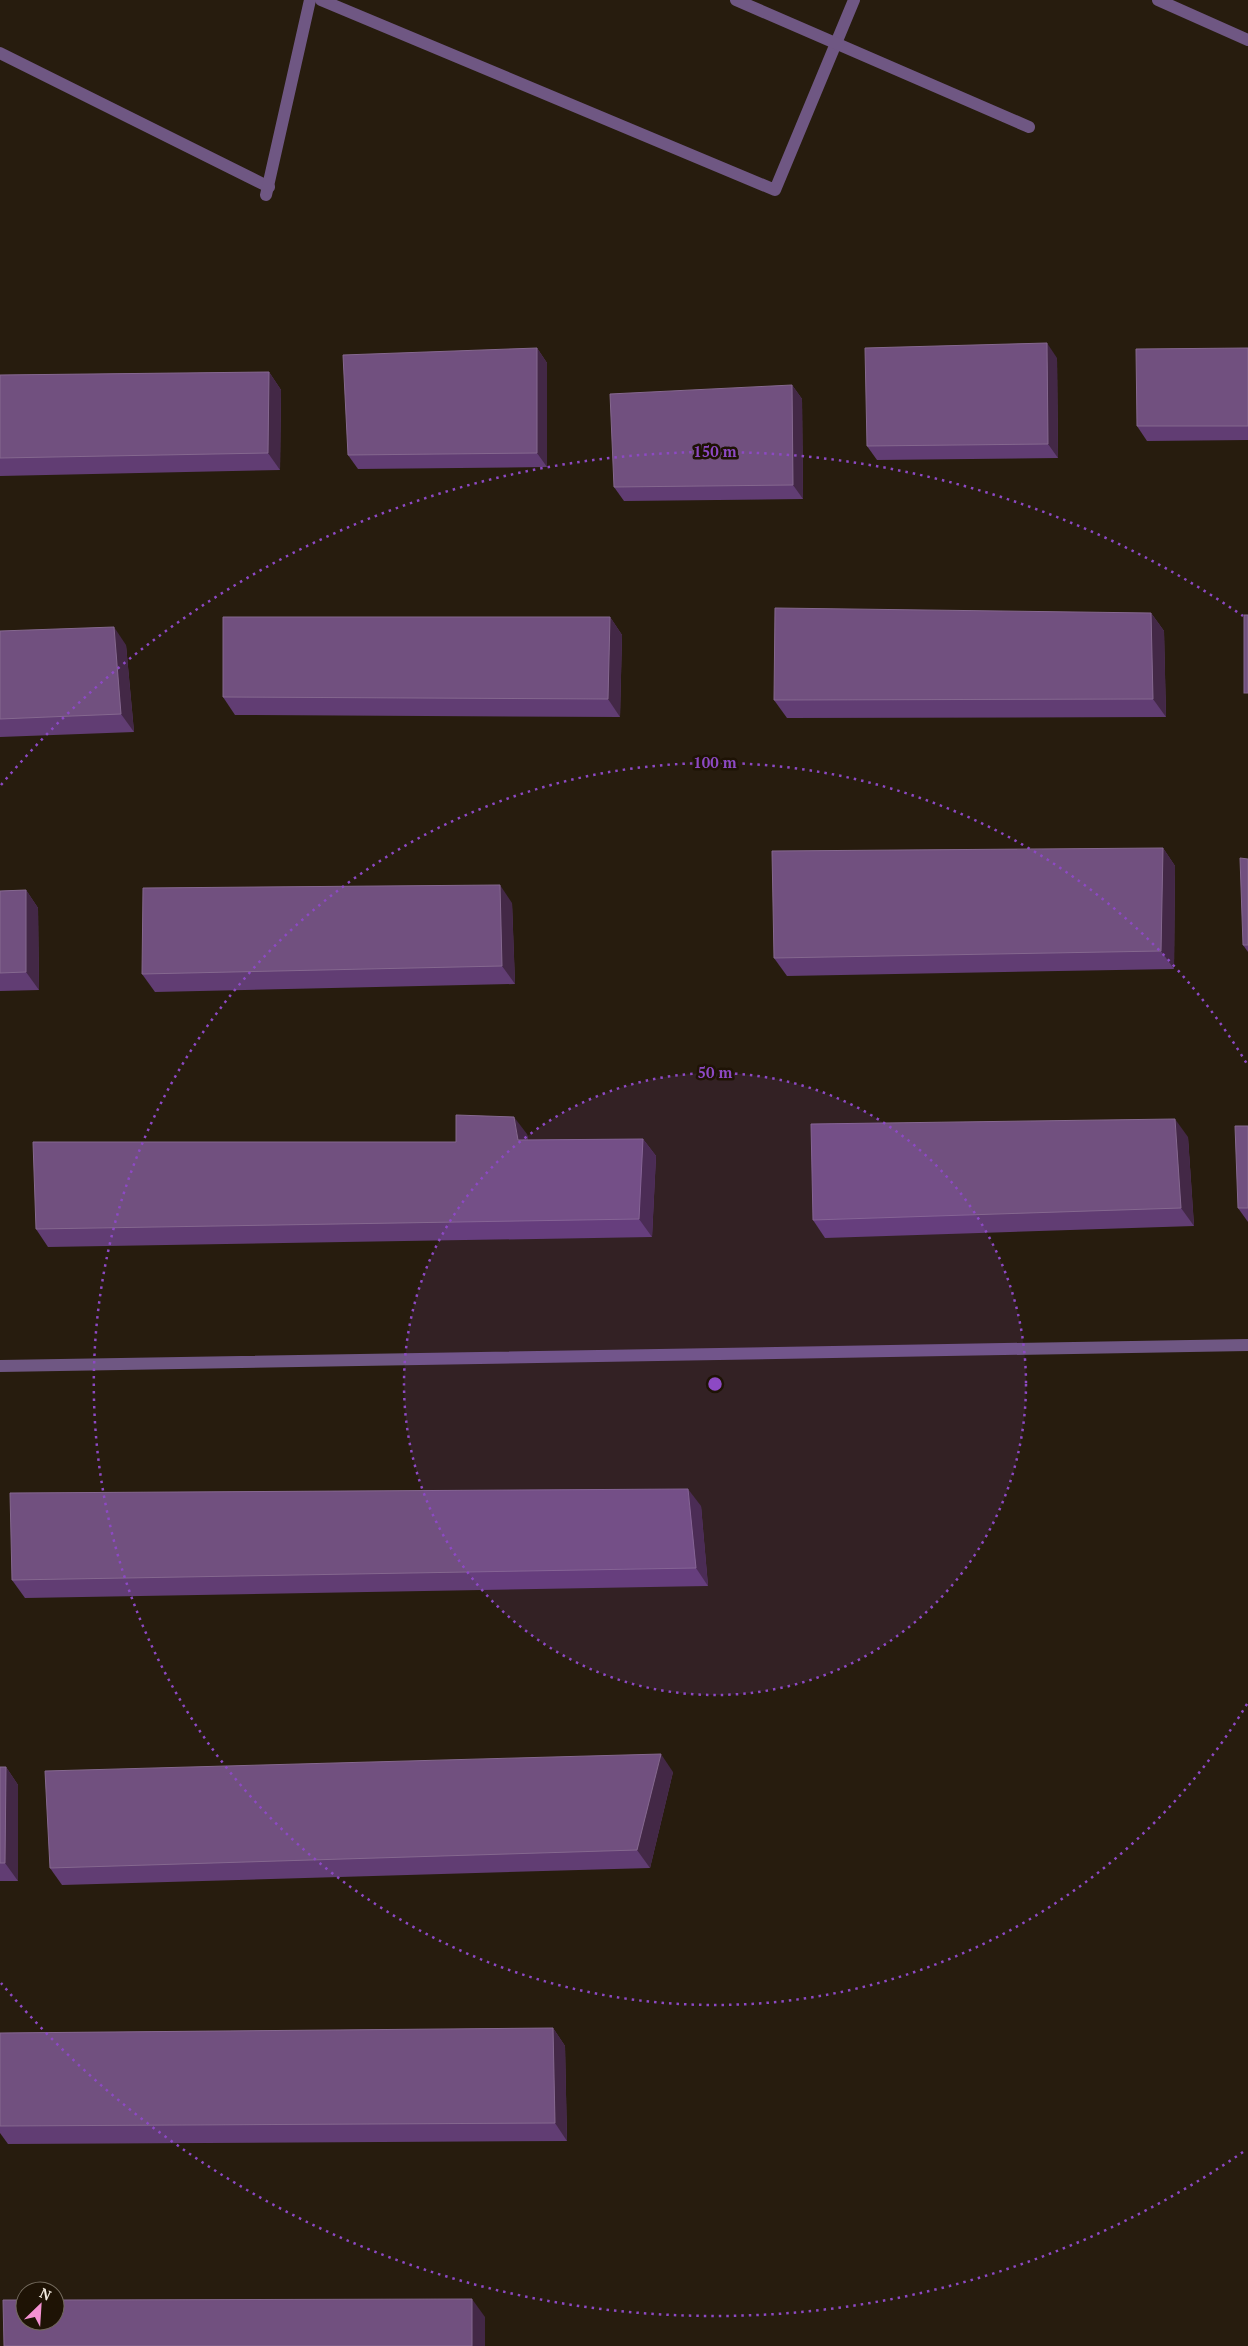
<svg xmlns="http://www.w3.org/2000/svg" width="1248" height="2346" viewBox="0 0 1248 2346" font-family="'PT Serif',serif">
<style>
.lines{fill:none;stroke-linecap:round;stroke-linejoin:round}
.service{stroke:#6f5783;stroke-width:12}
.minor{stroke:#6f5783;stroke-width:12}
.wall{fill:#613d73}
.shaded-wall{fill:#432846}
.building{fill:#71507f;stroke:#85688f}
.ring{fill:none;stroke:#8d49c4;stroke-width:2.5;stroke-dasharray:2.5 5}
.centre{fill:#8d49c4;stroke:#1e1305;stroke-width:2.5}
.ring-label{font-size:15px;text-anchor:middle;font-weight:bold;fill:#8d49c4;stroke:#1e1305;stroke-width:5;stroke-linejoin:round;paint-order:stroke}
</style>
<rect width="100%" height="100%" fill="#271c0e"/>
<g class="lines">
<g class="service">
<polyline points="321,0 775,190 854,0"/>
<polyline points="736,0 1029,127"/>
<polyline points="1158,0 1248,40"/>
<polyline points="0,53 269,187"/>
<polyline points="266,195 310,0"/>
</g>
<polyline class="minor" points="0,1366 1248,1345"/>
</g>
<g class="wall">
<polygon points="537,348 547,363 547,467 358,469 348,455"/>
<polygon points="1248,348 1248,440 1147,441 1137,426"/>
<polygon points="1057,358 1058,458 877,460 867,446"/>
<polygon points="269,372 281,390 280,470 0,476 0,375"/>
<polygon points="792,385 802,399 803,499 624,501 614,487"/>
<polygon points="1151,613 1164,631 1166,717 787,718 774,700"/>
<polygon points="610,617 622,635 620,717 235,715 223,697"/>
<polygon points="0,631 126,645 134,732 0,737"/>
<polygon points="1163,848 1175,866 1174,969 787,976 774,958"/>
<polygon points="1248,859 1248,952 1243,945"/>
<polygon points="26,890 38,908 39,990 0,991 0,891"/>
<polygon points="512,903 515,984 155,992 142,974"/>
<polygon points="1248,1126 1248,1222 1238,1208"/>
<polygon points="527,1134 528,1140 643,1139 656,1156 652,1237 48,1247 36,1229 456,1142"/>
<polygon points="1188,1137 1194,1226 825,1238 813,1220"/>
<polygon points="701,1506 708,1586 25,1598 12,1580"/>
<polygon points="0,1767 6,1767 18,1785 18,1881 0,1881"/>
<polygon points="673,1772 650,1868 62,1885 50,1868"/>
<polygon points="553,2028 565,2046 567,2141 8,2144 0,2133 0,2033"/>
</g>
<g class="shaded-wall">
<polygon points="1047,343 1057,358 1058,458 1048,444"/>
<polygon points="537,348 547,363 547,467 537,453"/>
<polygon points="269,372 281,390 280,470 268,453"/>
<polygon points="792,385 802,399 803,499 793,485"/>
<polygon points="1151,613 1164,631 1166,717 1153,699"/>
<polygon points="610,617 622,635 620,717 608,699"/>
<polygon points="114,627 126,645 134,732 121,714"/>
<polygon points="1163,848 1175,866 1174,969 1161,951"/>
<polygon points="500,885 512,903 515,984 502,966"/>
<polygon points="26,890 38,908 39,990 26,972"/>
<polygon points="514,1117 527,1134 531,1158 518,1140"/>
<polygon points="1175,1119 1188,1137 1194,1226 1181,1208"/>
<polygon points="643,1139 656,1156 652,1237 639,1219"/>
<polygon points="688,1489 701,1506 708,1586 696,1568"/>
<polygon points="661,1754 673,1772 650,1868 637,1850"/>
<polygon points="6,1767 18,1785 18,1881 5,1863"/>
<polygon points="553,2028 565,2046 567,2141 555,2123"/>
<polygon points="472,2299 485,2317 485,2346 472,2346"/>
</g>
<g class="building">
<polygon points="1047,343 1048,444 867,446 865,348"/>
<polygon points="537,348 537,453 348,455 343,355"/>
<polygon points="1248,348 1248,426 1137,426 1136,349"/>
<polygon points="269,372 268,453 0,458 0,375"/>
<polygon points="792,385 793,485 614,487 610,394"/>
<polygon points="775,608 1151,613 1153,699 774,700"/>
<rect x="1244" y="615" width="4" height="78"/>
<polygon points="223,617 610,617 608,699 223,697"/>
<polygon points="114,627 121,714 0,719 0,631"/>
<polygon points="1163,848 1161,951 774,958 772,851"/>
<polygon points="1240,858 1248,859 1248,945 1243,945"/>
<polygon points="500,885 502,966 142,974 143,888"/>
<polygon points="26,890 26,972 0,973 0,891"/>
<polygon points="456,1115 514,1117 518,1140 643,1139 639,1219 36,1229 33,1142 456,1142"/>
<polygon points="1175,1119 1181,1208 813,1220 811,1124"/>
<polygon points="1235,1126 1248,1126 1248,1208 1238,1208"/>
<polygon points="688,1489 696,1568 12,1580 10,1493"/>
<polygon points="661,1754 637,1850 50,1868 45,1771"/>
<polygon points="0,1767 6,1767 5,1863 0,1863"/>
<polygon points="553,2028 555,2123 0,2126 0,2033"/>
<polygon points="472,2299 472,2346 4,2346 3,2300 25,2300 25,2321 55,2321 55,2300"/>
</g>
<circle cx="715" cy="1384" r="311" fill="#8d49c4" fill-opacity=".12"/>
<g class="ring">
<circle cx="715" cy="1384" r="311"/>
<path d="M1247 1704A621 621 0 1 1 1247 1064"/>
<path d="M1243 2152A932 932 0 0 1 1 1983M1 785A932 932 0 0 1 1243 616"/>
</g>
<circle cx="715" cy="1384" r="8" class="centre"/>
<g class="ring-label">
<text x="715" y="457">150 m</text>
<text x="715" y="768">100 m</text>
<text x="715" y="1078">50 m</text>
</g>
<g transform="translate(40 2306) rotate(25)"><circle r="24" fill="#1e1305" stroke="#736a5d"/>
<path d="M0-4L9 19L0 12L-9 19Z" fill="#f491d3"/>
<text y="-8" font-size="14" font-weight="bold" text-anchor="middle" fill="#f3ece2">N</text>
</g>
</svg>
